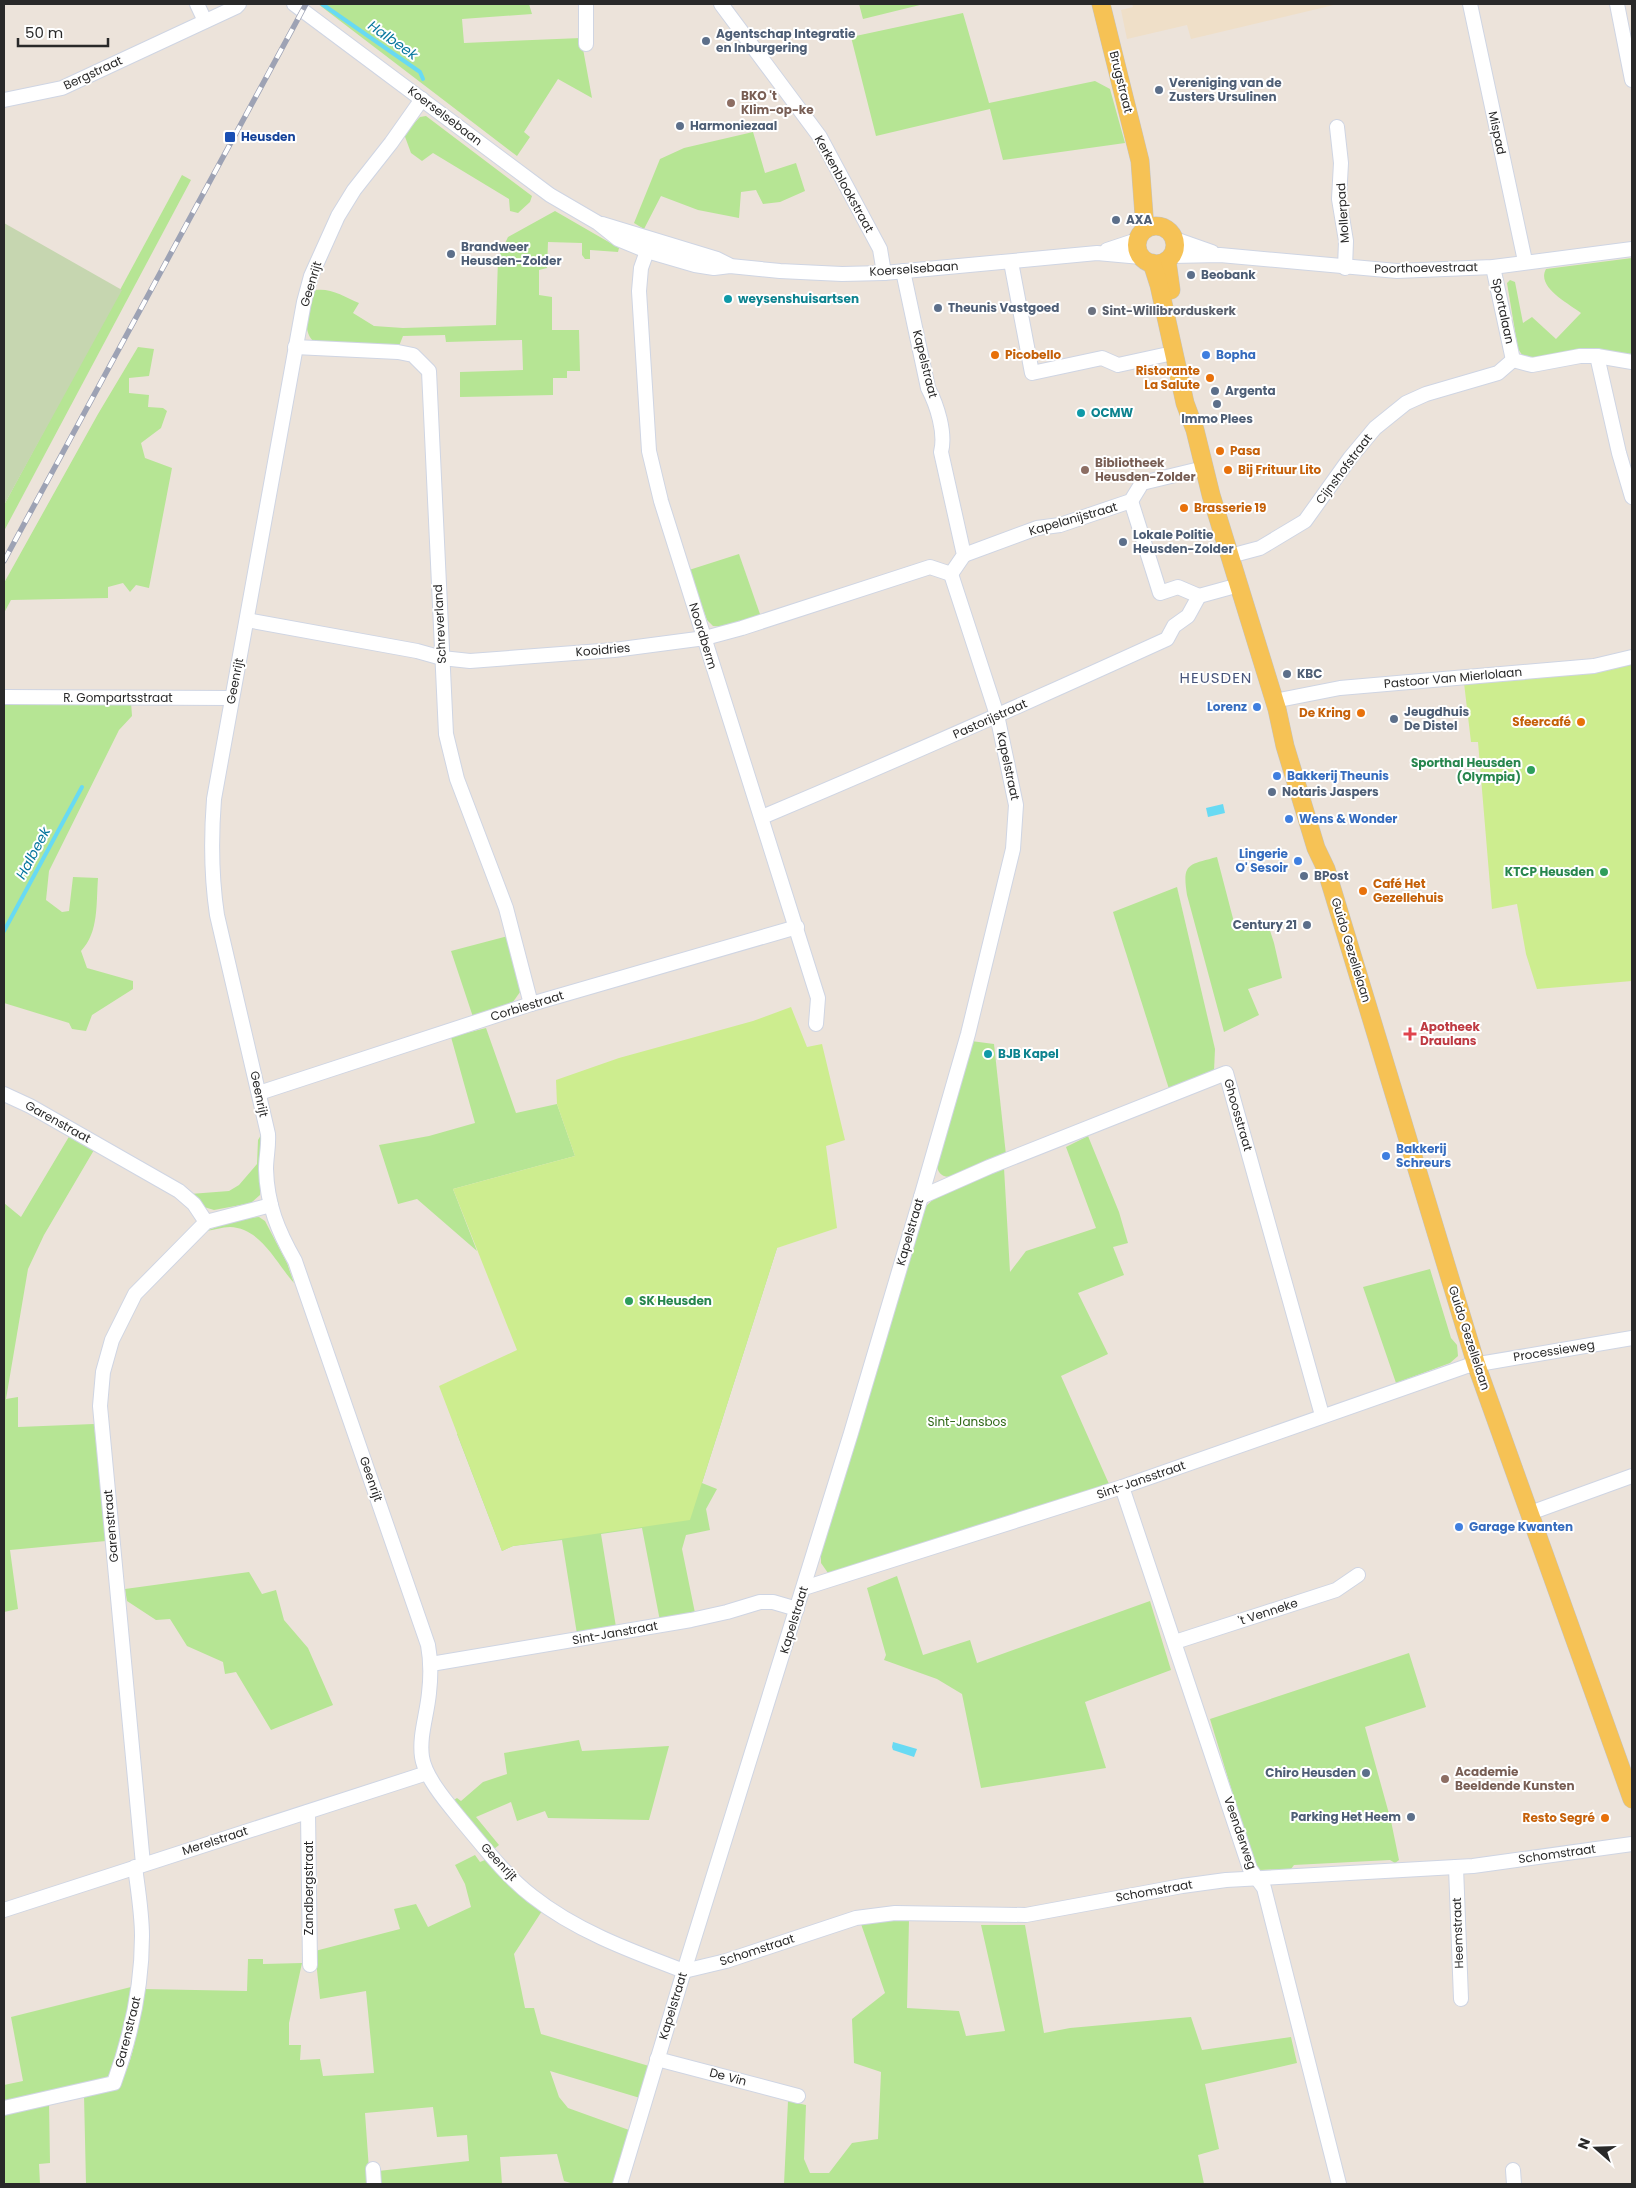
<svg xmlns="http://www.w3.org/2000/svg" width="1636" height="2188" viewBox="0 0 1636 2188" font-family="Poppins,sans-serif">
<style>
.education{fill:#efdfc8}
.green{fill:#b6e594}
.cemetery{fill:#c6d6b0}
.pitch{fill:#cded8f}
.water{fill:#68daf3}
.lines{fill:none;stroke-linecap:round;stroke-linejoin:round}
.stream{stroke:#68daf3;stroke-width:4}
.minor-casing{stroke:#cfd5e3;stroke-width:16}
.major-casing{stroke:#c3c3c3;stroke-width:19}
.minor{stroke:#fff;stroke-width:14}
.major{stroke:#f6c255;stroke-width:18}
.rail-casing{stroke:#9da2b4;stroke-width:5.5}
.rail{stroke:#fff;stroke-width:4;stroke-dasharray:11;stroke-linecap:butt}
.service-dot{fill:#5c6f8a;stroke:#fff;stroke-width:2}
.education-dot{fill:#8d6e63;stroke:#fff;stroke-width:2}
.transit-dot{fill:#1a4fb4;stroke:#fff;stroke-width:2}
.culture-dot{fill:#0f9aa8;stroke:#fff;stroke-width:2}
.worship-dot{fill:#6b7280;stroke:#fff;stroke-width:2}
.food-dot{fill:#e8710a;stroke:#fff;stroke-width:2}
.shop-dot{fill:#3f7fe0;stroke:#fff;stroke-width:2}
.leisure-dot{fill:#2e9e5b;stroke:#fff;stroke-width:2}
.health-dot{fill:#e0444e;stroke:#fff;stroke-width:2}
.labels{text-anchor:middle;stroke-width:4;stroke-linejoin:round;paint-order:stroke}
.service-label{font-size:12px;font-weight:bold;fill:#4e5e75;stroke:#fff;text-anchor:start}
.street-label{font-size:12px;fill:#292929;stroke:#fff}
.education-label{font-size:12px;font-weight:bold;fill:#785e54;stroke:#fff;text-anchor:start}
.transit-label{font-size:12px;font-weight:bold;fill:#164399;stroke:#fff;text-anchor:start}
.culture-label{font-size:12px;font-weight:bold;fill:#0d838f;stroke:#fff;text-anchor:start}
.worship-label{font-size:12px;font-weight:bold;fill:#5b616d;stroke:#fff;text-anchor:start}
.food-label{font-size:12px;font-weight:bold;fill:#c56008;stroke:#fff;text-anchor:start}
.shop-label{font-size:12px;font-weight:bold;fill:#366cbe;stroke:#fff;text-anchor:start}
.leisure-label{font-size:12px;font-weight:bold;fill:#27864d;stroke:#fff;text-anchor:end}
.health-label{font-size:12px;font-weight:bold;fill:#be3a42;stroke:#fff;text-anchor:start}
.park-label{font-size:12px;fill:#2f6817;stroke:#fff}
.water-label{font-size:14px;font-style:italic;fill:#08779e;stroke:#fff}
.quarter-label{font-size:15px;letter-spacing:1px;fill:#48557b;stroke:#fff}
</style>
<rect width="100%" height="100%" fill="#ece3da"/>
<polygon class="education" points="1132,4 1338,4 1191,39 1187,25 1127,39 1121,10 1133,7"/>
<g class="green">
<polygon points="318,4 529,4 532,14 462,19 464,43 581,38 592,98 558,79 524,132 530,137 517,156"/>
<polygon points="859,4 924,4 863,19"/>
<polygon points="963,13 989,103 1095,81 1110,89 1125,143 1003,160 990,109 876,136 851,37"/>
<polygon points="426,116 532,196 530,202 518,213 510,211 509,199 433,153 422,161 411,153 404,134 420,117"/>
<polygon points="753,132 765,173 796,163 805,191 780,202 763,204 756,190 741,192 739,218 698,210 661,196 644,229 634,223 660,159 684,148"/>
<polygon points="182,175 191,180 4,531 4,505"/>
<path d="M555 211 619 248 618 252 590 250V259H585L582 255V243L548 242 547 268 539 270V295L552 297V330H579L580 371H567V378H553V395L460 397V372L523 370 522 340 446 342 445 335 403 336 399 346 314 342C300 329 310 309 314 293L316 290C331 288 345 297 359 303L353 313 374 326 403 328 496 325 498 258 508 237Z"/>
<path d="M1632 258V354L1589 350 1554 354 1534 359 1523 356 1518 349 1507 283 1510 280 1515 282 1523 323 1532 317 1556 339 1581 313C1568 303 1536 287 1546 269Z"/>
<polygon points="138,347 154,349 149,376 129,378 129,393 149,395 148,407 163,408 167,411 161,428 141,443 145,458 172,468 149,588 136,585 130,592 123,583 108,587 108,598 11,600 4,613 4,583 98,414"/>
<polygon points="739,554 761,617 725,627 713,626 707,620 689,570"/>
<path d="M4 702H131L132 716 119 730 49 871 46 900 62 912 69 911 73 877 98 878C96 904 99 932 81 951L87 968 133 981V989L92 1015 86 1031 72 1029 69 1023 4 1003Z"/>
<path d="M1217 857 1236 930 1267 921 1274 943 1282 978 1248 989 1259 1015 1224 1032 1187 895C1182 863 1188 865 1217 857Z"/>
<polygon points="1177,887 1215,1049 1214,1071 1169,1089 1113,912"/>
<polygon points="508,936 520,992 513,1002 473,1017 451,951"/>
<polygon points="486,1028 516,1113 557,1104 575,1156 453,1189 477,1251 417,1199 398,1204 379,1145 429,1136 475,1123 451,1037"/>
<path d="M971 1041 994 1044 1006 1155 951 1177C943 1177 938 1174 937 1166Z"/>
<polygon points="70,1135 94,1150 44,1235 28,1269 6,1399 18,1397 18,1427 94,1424 106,1541 10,1550 18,1609 4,1612 4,1203 21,1217"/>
<polygon points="261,1135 260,1195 251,1203 214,1210 204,1207 190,1194 229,1191 239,1185 257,1164 258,1140"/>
<polygon points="1088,1136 1119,1212 1128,1243 1113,1247 1124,1275 1078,1293 1108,1354 1061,1376 1109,1484 828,1573 821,1563 821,1549 925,1207 937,1196 1004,1168 1010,1272 1026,1251 1096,1228 1066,1147"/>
<path d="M259 1217 265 1221 287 1263 294 1283C276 1263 261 1228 230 1227 222 1227 214 1230 206 1231L238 1219Z"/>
<polygon points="777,1248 702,1483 717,1489 706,1509 710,1530 686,1535 682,1549 695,1613 660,1621 642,1528 601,1534 616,1627 577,1634 562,1540 513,1546 502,1551 457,1434 466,1431"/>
<polygon points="1430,1269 1451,1338 1457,1345 1458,1356 1450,1363 1396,1383 1363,1287"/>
<polygon points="249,1572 262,1594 276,1590 284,1620 308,1648 333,1705 271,1730 236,1672 225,1674 223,1662 187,1646 170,1619 156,1620 127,1601 125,1589"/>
<polygon points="897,1576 923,1655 970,1640 977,1663 1150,1601 1171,1670 1085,1702 1106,1768 981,1788 962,1694 937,1679 884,1660 886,1655 867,1588"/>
<polygon points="1409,1653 1426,1707 1365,1727 1391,1821 1399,1860 1395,1863 1390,1860 1294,1865 1291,1869 1258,1870 1255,1867 1210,1719"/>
<polygon points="579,1740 582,1751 669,1746 649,1820 548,1818 545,1811 517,1821 511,1802 476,1817 499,1845 494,1849 454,1800 457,1798 461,1801 483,1782 507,1774 504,1753"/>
<path d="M475 1855 480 1862 485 1860 522 1897 542 1911 514 1954 525 2008H534L541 2034 649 2066 640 2098 550 2071 559 2097 568 2108 629 2130 613 2184H574L564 2181 557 2154 500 2157 502 2184H378V2171L469 2161 467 2135 437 2137 433 2107 365 2113 370 2184H86L84 2095 120 2083C136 2056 138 2021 143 1989L247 1991 248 1959H263V1964L302 1963 289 2023V2045H301L300 2060 320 2059 323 2076 374 2073 366 1991 320 1999 315 1951 400 1929 394 1909 416 1904 428 1927 471 1907 465 1884 455 1865Z"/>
<polygon points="909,1920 907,2008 959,2011 966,2036 1005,2031 981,1925 1025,1925 1044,2033 1070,2028 1191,2017 1202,2050 1291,2037 1297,2063 1205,2084 1219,2149 1198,2155 1204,2184 784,2184 788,2101 806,2105 804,2159 810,2173 829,2173 852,2143 878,2139 881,2072 854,2063 852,2019 885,1993 861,1924 876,1921"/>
<polygon points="135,1986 118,2066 106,2078 4,2103 4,2085 23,2081 11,2017"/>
<polygon points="49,2102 50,2163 39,2164 40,2184 4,2184 4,2112"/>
</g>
<polygon class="cemetery" points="4,223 122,290 4,505"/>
<g class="pitch">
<polygon points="1632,661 1632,981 1537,989 1526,954 1517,904 1492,909 1478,742 1471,742 1464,683"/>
<polygon points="791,1007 807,1047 822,1044 845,1140 826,1146 837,1228 777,1248 690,1520 513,1546 502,1551 439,1386 517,1350 453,1189 575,1156 557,1104 556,1080 619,1058 753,1021"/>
</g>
<g class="water">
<polygon points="1223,804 1225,813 1208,817 1206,808"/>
<polygon points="893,1742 917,1749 914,1757 893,1750 892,1747"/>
</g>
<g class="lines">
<g class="stream">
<polyline points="322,4 420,72 423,79"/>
<polyline points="4,931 82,787"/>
</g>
<defs>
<g id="minor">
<polyline points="197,4 205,21"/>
<polyline points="294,4 550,195 598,223 618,239 647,251 695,265 714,268 730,266 780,271 842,274 884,273 1097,253 1141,257"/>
<polyline points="586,4 586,44"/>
<polyline points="721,4 820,137 880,249 884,273"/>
<polyline points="1470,4 1525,261"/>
<polyline points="1617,4 1632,80"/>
<path d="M422 99 391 143 354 190 338 216 311 276 304 302 214 799C211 838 211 875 217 915L268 1134C269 1146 266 1157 266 1169 267 1205 278 1231 295 1261L428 1645C431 1661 431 1676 429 1693 427 1715 419 1736 422 1757 425 1778 449 1805 462 1821 484 1847 505 1875 532 1896 576 1931 631 1951 684 1971"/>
<polyline points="4,100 62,88 236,7 239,4"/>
<polyline points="1337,127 1341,163 1339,199 1346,241 1345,268"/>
<polyline points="602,224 717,259 729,265"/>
<polyline points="1175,239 1212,252"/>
<polyline points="651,240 641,268 639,291 649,451 661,501 818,998 816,1024"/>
<polyline points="1107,250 1137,240"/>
<polyline points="1172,256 1220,255 1397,271 1493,267 1632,249"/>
<polyline points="1011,262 1032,373 1102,358 1118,365 1173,353"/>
<polyline points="1493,267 1513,360 1532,365 1580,356 1597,356 1632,362"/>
<path d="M903 271 928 388C937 405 946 433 941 452L964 555 951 574"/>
<polyline points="295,347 398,352 413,355 429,371 446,734 457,779 506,908 531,1004"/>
<polyline points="1597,356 1619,453 1632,497"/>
<polyline points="1131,501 1160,593 1178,587 1199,596 1239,585"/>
<polyline points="964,555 1037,528 1060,525 1131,501 1142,483 1204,468"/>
<polyline points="1230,556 1260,548 1305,521 1350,458 1375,428 1406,403 1426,394 1498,373 1513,360"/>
<polyline points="247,620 417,651 442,658 470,661 614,650 705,638 742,628 930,567 951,574"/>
<polyline points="4,697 231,698"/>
<polyline points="1274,701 1340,688 1594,666 1632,657"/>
<path d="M762 817C898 760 1033 700 1167 639L1174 626 1188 616 1199 596"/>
<polyline points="259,1093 531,1004 797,927"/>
<polyline points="4,1094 30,1106 179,1191 194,1204 206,1222"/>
<polyline points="921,1197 989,1167 1226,1073 1322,1415"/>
<polyline points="1122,1487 1250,1869 1264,1888 1339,2184"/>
<polyline points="1530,1513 1632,1476"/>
<polyline points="804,1588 1122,1487 1467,1366 1632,1338"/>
<polyline points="1175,1642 1336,1590 1358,1575"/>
<polyline points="431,1664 691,1620 727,1612 760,1602 773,1602 797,1609"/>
<polyline points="308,1812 310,1965"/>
<polyline points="143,1864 100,1406 103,1372 112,1340 135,1294 206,1222 271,1205"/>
<polyline points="1456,1867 1461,1999"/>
<polyline points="4,1910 427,1773"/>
<polyline points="684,1971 726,1961 856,1918 895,1913 1026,1915 1182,1886 1226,1880 1473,1866 1632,1844"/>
<polyline points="657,2059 798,2096"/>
<path d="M4 2108 114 2083C131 2036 142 1987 142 1936 142 1914 138 1890 135 1867"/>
<polyline points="373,2169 374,2184"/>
<polyline points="1513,2170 1514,2184"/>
<polyline points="620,2184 684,1971 851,1433 921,1197 968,1034 1013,849 1016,805 997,715 951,574"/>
</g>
<g id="major">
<polyline points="1101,4 1140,161 1145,229"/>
<circle cx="1156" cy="245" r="19"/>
<polyline points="1167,261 1171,290"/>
<polyline points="1152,263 1159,285 1185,403 1195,430 1211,495 1277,709 1285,746 1316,848 1326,869 1476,1364 1632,1799"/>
</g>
</defs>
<use href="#minor" class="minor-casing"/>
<use href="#major" class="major-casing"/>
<use href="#minor" class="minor"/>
<use href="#major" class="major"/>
<defs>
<polyline id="rail" points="4,561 306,4"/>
</defs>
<use href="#rail" class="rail-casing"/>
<use href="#rail" class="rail"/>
</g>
<g class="service-dot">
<circle cx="706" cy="41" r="5"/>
<circle cx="1159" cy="90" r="5"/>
<circle cx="680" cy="126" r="5"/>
<circle cx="1116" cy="220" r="5"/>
<circle cx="451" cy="254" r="5"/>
<circle cx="1191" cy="275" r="5"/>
<circle cx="938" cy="308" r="5"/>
<circle cx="1215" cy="391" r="5"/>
<circle cx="1217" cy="404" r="5"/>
<circle cx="1123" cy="542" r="5"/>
<circle cx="1287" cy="674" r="5"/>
<circle cx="1394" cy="719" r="5"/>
<circle cx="1272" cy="792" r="5"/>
<circle cx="1304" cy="876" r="5"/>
<circle cx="1307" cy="925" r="5"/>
<circle cx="1366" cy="1773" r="5"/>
<circle cx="1411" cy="1817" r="5"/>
</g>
<g class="education-dot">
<circle cx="731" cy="103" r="5"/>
<circle cx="1085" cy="470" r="5"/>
<circle cx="1445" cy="1779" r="5"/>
</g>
<rect class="transit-dot" x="224" y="131" width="12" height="12" rx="2.5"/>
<g class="culture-dot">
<circle cx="728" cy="299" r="5"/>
<circle cx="1081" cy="413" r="5"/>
<circle cx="988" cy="1054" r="5"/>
</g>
<circle class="worship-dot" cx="1092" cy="311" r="5"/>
<g class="food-dot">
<circle cx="995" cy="355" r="5"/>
<circle cx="1210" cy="378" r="5"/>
<circle cx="1220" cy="451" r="5"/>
<circle cx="1228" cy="470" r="5"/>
<circle cx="1184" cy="508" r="5"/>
<circle cx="1361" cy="713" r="5"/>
<circle cx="1581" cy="722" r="5"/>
<circle cx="1363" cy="891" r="5"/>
<circle cx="1605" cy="1818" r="5"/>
</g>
<g class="shop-dot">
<circle cx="1206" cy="355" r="5"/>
<circle cx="1257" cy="707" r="5"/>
<circle cx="1277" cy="776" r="5"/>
<circle cx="1289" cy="819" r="5"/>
<circle cx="1298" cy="861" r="5"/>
<circle cx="1386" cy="1156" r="5"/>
<circle cx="1459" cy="1527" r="5"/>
</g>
<g class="leisure-dot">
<circle cx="1531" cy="770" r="5"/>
<circle cx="1604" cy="872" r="5"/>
<circle cx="629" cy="1301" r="5"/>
</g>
<path class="health-dot" d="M1407.5 1026.5h5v5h5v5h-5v5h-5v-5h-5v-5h5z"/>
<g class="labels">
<g class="service-label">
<text x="716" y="38">Agentschap Integratie<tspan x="716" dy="14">en Inburgering</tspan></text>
<text x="1169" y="87">Vereniging van de<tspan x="1169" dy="14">Zusters Ursulinen</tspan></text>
<text x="690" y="130">Harmoniezaal</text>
<text x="1126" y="224">AXA</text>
<text x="461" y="251">Brandweer<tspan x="461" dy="14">Heusden-Zolder</tspan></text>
<text x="1201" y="279">Beobank</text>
<text x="948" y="312">Theunis Vastgoed</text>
<text x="1225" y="395">Argenta</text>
<text x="1217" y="423" text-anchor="middle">Immo Plees</text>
<text x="1133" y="539">Lokale Politie<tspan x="1133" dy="14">Heusden-Zolder</tspan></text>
<text x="1297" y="678">KBC</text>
<text x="1404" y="716">Jeugdhuis<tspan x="1404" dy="14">De Distel</tspan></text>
<text x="1282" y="796">Notaris Jaspers</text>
<text x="1314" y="880">BPost</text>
<text x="1297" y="929" text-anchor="end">Century 21</text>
<text x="1356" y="1777" text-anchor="end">Chiro Heusden</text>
<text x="1401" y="1821" text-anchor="end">Parking Het Heem</text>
</g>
<g class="street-label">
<text transform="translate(93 73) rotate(-25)" y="4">Bergstraat</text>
<text transform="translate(1121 82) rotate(76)" y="4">Brugstraat</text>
<text transform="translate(445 116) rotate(37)" y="4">Koerselsebaan</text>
<text transform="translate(1497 133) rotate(78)" y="4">Mispad</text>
<text transform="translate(844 184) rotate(61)" y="4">Kerkenblookstraat</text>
<text transform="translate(1343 213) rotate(-94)" y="4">Mollerpad</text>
<text transform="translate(1426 268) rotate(-1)" y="4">Poorthoevestraat</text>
<text transform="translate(914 269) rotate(-4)" y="4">Koerselsebaan</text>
<text transform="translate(311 284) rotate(-73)" y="4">Geenrijt</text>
<text transform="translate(1503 311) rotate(78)" y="4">Sportalaan</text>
<text transform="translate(925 364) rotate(76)" y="4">Kapelstraat</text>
<text transform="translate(1344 469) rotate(-53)" y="4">Cijnshofstraat</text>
<text transform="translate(1073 519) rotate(-16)" y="4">Kapelanijstraat</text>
<text transform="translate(440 624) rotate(-93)" y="4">Schreverland</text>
<text transform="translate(703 636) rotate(73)" y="4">Noordberm</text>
<text transform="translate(603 650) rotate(-5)" y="4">Kooidries</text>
<text transform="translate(1453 678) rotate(-5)" y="4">Pastoor Van Mierlolaan</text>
<text transform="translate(235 681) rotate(-79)" y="4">Geenrijt</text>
<text x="118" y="702">R. Gompartsstraat</text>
<text transform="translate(990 719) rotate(-24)" y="4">Pastorijstraat</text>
<text transform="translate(1008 766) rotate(78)" y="4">Kapelstraat</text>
<text transform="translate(1351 950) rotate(73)" y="4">Guido Gezellelaan</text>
<text transform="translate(527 1006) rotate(-17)" y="4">Corbiestraat</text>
<text transform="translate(259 1094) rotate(78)" y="4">Geenrijt</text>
<text transform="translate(1238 1115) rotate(74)" y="4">Ghoosstraat</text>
<text transform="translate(58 1122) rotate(29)" y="4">Garenstraat</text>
<text transform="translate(910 1232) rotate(-74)" y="4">Kapelstraat</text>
<text transform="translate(1469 1338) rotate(72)" y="4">Guido Gezellelaan</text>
<text transform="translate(1554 1351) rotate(-9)" y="4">Processieweg</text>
<text transform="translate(371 1479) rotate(71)" y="4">Geenrijt</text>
<text transform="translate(1141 1480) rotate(-19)" y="4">Sint-Jansstraat</text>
<text transform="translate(111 1526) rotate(-95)" y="4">Garenstraat</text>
<text transform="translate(1268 1612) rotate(-18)" y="4">'t Venneke</text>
<text transform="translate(794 1620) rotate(-73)" y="4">Kapelstraat</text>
<text transform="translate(615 1633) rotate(-10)" y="4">Sint-Janstraat</text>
<text transform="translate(1240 1833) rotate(71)" y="4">Veenderweg</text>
<text transform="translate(215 1841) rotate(-18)" y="4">Merelstraat</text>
<text transform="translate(1557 1854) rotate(-8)" y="4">Schomstraat</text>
<text transform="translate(499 1862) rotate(47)" y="4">Geenrijt</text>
<text transform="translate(309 1888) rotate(-90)" y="4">Zandbergstraat</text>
<text transform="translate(1154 1891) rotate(-10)" y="4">Schomstraat</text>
<text transform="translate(1458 1933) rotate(-92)" y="4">Heemstraat</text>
<text transform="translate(757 1950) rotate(-18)" y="4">Schomstraat</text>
<text transform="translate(673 2006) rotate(-73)" y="4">Kapelstraat</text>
<text transform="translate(128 2032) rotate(-76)" y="4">Garenstraat</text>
<text transform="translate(728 2077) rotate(15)" y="4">De Vin</text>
</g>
<g class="education-label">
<text x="741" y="100">BKO 't<tspan x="741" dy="14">Klim-op-ke</tspan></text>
<text x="1095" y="467">Bibliotheek<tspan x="1095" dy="14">Heusden-Zolder</tspan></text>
<text x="1455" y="1776">Academie<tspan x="1455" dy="14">Beeldende Kunsten</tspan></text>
</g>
<g class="transit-label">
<text x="241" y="141">Heusden</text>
</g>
<g class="culture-label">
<text x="738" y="303">weysenshuisartsen</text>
<text x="1091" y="417">OCMW</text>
<text x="998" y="1058">BJB Kapel</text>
</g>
<g class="worship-label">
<text x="1102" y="315">Sint-Willibrorduskerk</text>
</g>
<g class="food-label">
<text x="1005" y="359">Picobello</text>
<text x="1200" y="375" text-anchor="end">Ristorante<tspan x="1200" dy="14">La Salute</tspan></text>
<text x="1230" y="455">Pasa</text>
<text x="1238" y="474">Bij Frituur Lito</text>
<text x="1194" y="512">Brasserie 19</text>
<text x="1351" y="717" text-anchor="end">De Kring</text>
<text x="1571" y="726" text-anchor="end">Sfeercafé</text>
<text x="1373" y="888">Café Het<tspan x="1373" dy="14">Gezellehuis</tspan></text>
<text x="1595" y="1822" text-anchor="end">Resto Segré</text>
</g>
<g class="shop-label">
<text x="1216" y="359">Bopha</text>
<text x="1247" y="711" text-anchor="end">Lorenz</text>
<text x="1287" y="780">Bakkerij Theunis</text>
<text x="1299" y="823">Wens &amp; Wonder</text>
<text x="1288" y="858" text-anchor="end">Lingerie<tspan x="1288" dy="14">O' Sesoir</tspan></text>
<text x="1396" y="1153">Bakkerij<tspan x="1396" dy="14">Schreurs</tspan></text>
<text x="1469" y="1531">Garage Kwanten</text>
</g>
<g class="leisure-label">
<text x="1521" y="767">Sporthal Heusden<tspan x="1521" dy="14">(Olympia)</tspan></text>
<text x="1594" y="876">KTCP Heusden</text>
<text x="639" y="1305" text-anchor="start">SK Heusden</text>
</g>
<g class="health-label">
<text x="1420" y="1031">Apotheek<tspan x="1420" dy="14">Draulans</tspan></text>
</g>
<g class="park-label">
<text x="967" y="1426">Sint-Jansbos</text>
</g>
<g class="water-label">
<text transform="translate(393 40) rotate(35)" y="5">Halbeek</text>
<text transform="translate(33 853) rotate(-62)" y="5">Halbeek</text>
</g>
<g class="quarter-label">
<text x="1216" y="683">HEUSDEN</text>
</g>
</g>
<rect width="1636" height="2188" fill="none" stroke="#292929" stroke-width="10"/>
<g transform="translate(1596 2148) rotate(290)" stroke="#ffffff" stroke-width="4" paint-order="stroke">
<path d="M0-4L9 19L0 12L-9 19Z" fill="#292929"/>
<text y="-8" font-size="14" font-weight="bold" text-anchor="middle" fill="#292929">N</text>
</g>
<path d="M18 38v8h90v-8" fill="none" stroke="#292929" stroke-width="2.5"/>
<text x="25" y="38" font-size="15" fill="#292929" stroke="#ffffff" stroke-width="4" paint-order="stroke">50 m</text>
</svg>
